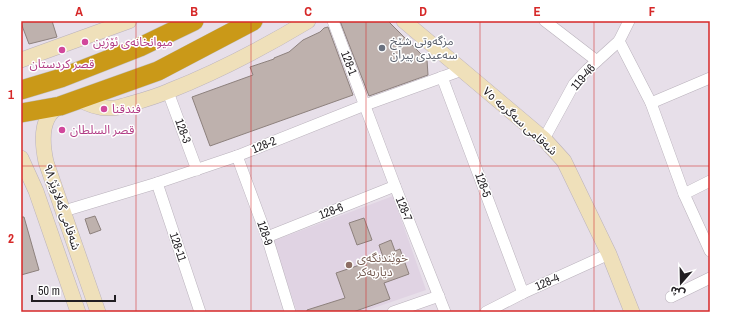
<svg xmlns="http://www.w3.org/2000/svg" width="731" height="333" viewBox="0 0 731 333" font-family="'Archivo Narrow','Noto Sans Arabic',sans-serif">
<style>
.built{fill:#e0d3e3}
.building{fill:#beb1ad;stroke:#8d817d}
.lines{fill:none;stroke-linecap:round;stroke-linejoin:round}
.street-casing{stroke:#bab2bc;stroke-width:12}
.secondary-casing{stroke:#bab2bc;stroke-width:16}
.highway-casing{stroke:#c1c0c1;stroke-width:20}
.street{stroke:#fff;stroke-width:11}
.secondary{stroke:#efe0ba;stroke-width:15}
.highway{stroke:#ca9918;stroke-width:19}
.grid{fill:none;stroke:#d62828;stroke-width:1;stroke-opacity:0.55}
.hotel-dot{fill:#d1479c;stroke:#fff;stroke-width:1.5}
.worship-dot{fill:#6b7280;stroke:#fff;stroke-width:1.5}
.education-dot{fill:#8d6e63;stroke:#fff;stroke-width:1.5}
.labels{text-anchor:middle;stroke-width:3;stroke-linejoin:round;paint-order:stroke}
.worship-label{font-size:12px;fill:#5b616d;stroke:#fff;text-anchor:start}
.hotel-label{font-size:12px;fill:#b23c85;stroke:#fff;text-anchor:start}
.street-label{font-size:12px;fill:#211e22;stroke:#fff}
.education-label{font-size:12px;fill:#785e54;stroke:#fff;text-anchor:start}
.neatline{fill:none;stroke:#d62828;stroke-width:1.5}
.grid-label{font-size:13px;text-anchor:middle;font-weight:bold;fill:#d62828}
</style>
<rect width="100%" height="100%" fill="#e7dfe9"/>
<polygon class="built" points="393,196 426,290 362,312 297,312 273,241"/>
<g class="building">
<polygon points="21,21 52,21 57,37 29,44 21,23"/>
<polygon points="340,21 388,21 427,60 428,75 369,96"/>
<polygon points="328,27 353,95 210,146 192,97 253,75 250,67 274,59 274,58 289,52 303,40 320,32 324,28"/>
<polygon points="95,216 101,230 90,234 85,219"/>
<polygon points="21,217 24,217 39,270 21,275"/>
<polygon points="364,218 372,240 357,245 349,223"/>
<polygon points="391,240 395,251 400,249 409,274 384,283 390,299 353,312 307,312 307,310 345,298 336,273 383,257 379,245"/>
</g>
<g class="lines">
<defs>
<g id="street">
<polyline points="333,21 395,186 445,312"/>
<polyline points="545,21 597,61"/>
<polyline points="619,41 651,103 684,194 710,251"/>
<polyline points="442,77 523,293"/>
<polyline points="168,92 197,170"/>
<polyline points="651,103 710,78"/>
<polyline points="544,139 574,84 587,70 619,41 629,21"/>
<polyline points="237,156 267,237 290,312"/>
<polyline points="157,183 200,312"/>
<polyline points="684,194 710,181"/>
<polyline points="64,211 157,183 237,156 365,105 462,70"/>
<polyline points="267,237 395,186"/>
<polyline points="671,297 710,278"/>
<polyline points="393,312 439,296"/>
<polyline points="486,312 523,293 609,254"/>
</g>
<g id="secondary">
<polyline points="404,21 544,139 564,161 609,254 632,312"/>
<polyline points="21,60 129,21"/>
<path d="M79 99C92 107 105 110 120 107 136 102 153 98 169 91 217 72 263 48 308 21"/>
<path d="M60 106C39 116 42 143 46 162L98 312"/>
<polyline points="21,158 36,191 78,312"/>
</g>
<g id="highway">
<polyline points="21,90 61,78 140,47 194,21"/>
<polyline points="21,113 60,106 158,71 253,21"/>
</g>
</defs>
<use href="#street" class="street-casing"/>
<use href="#secondary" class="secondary-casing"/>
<use href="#highway" class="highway-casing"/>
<use href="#street" class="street"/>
<use href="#secondary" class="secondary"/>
<use href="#highway" class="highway"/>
</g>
<path class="grid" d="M136 21V312M251 21V312M366 21V312M480 21V312M594 21V312M21 166H710"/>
<g class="hotel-dot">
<circle cx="85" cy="42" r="4"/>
<circle cx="62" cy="50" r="4"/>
<circle cx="104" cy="109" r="4"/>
<circle cx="62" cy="130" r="4"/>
</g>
<circle class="worship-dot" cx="382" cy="48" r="4"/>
<circle class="education-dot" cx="349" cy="265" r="4"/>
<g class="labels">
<g class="worship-label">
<text x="390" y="45">مزگەوتی شێخ<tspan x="390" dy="14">سەعیدی پیران</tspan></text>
</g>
<g class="hotel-label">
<text x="93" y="46">میوانخانەی ئۆژین</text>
<text x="62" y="68" text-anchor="middle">قصر كردستان</text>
<text x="112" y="113">فندقنا</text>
<text x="70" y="134">قصر السلطان</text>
</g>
<g class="street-label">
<text transform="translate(349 63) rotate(69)" y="4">128-1</text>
<text transform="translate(583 77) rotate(-49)" y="4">119-46</text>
<text transform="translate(520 121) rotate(42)" y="4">شەقامی سەگرمە ٧٥</text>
<text transform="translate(183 131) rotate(70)" y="4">128-3</text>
<text transform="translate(264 145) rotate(-22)" y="4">128-2</text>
<text transform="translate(483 185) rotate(70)" y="4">128-5</text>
<text transform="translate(62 207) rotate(71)" y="4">شەقامی گەلاوێژ ٩٨</text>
<text transform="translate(404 209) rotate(68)" y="4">128-7</text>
<text transform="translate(331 211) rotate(-21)" y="4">128-6</text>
<text transform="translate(265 233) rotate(71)" y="4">128-9</text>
<text transform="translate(178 247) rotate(72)" y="4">128-11</text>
<text transform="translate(547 282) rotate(-24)" y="4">128-4</text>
</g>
<g class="education-label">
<text x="357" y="262">خوێندنگەی<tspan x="357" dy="14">دیاربەکر</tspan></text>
</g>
</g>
<rect width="731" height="333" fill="none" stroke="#ffffff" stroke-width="44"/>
<g transform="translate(681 283) rotate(200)" stroke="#ffffff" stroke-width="3" paint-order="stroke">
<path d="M0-3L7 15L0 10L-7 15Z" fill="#211e22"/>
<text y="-6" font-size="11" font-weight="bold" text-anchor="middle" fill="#211e22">ش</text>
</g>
<path d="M32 295v6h83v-6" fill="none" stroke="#211e22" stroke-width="2"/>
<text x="38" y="295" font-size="12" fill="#211e22" stroke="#ffffff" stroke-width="3" paint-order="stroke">50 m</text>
<rect x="22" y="22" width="687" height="289" class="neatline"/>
<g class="grid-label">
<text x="79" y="16">A</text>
<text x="194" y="16">B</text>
<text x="308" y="16">C</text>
<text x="423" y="16">D</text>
<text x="537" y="16">E</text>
<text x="652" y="16">F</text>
<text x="11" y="99">1</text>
<text x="11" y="243">2</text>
</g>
</svg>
